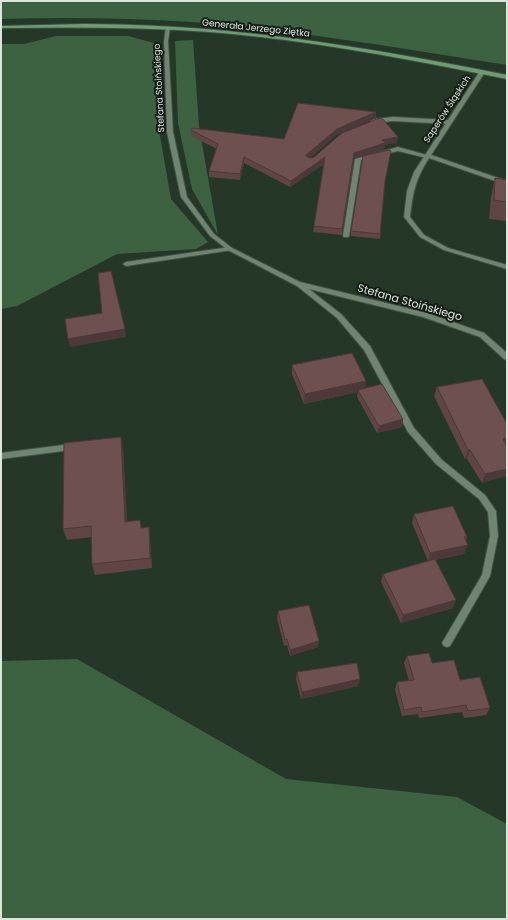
<svg xmlns="http://www.w3.org/2000/svg" width="508" height="920" viewBox="0 0 508 920" font-family="Poppins,sans-serif">
<style>
.green{fill:#3d6241}
.lines{fill:none;stroke-linecap:round;stroke-linejoin:round}
.lane-casing{stroke:#425344;stroke-width:2}
.street-casing{stroke:#425344;stroke-width:2}
.secondary-casing{stroke:#425344;stroke-width:2}
.lane{fill:#6f8571;fill-rule:evenodd}
.street{fill:#6f8571;fill-rule:evenodd}
.secondary{fill:#6e9d74;fill-rule:evenodd}
.wall{fill:#5f4643}
.shaded-wall{fill:#4d3937}
.building{fill:#6e514e;stroke:#4d3937}
.labels{text-anchor:middle;stroke-width:4;stroke-linejoin:round;paint-order:stroke}
.far-street-label{font-size:9px;fill:#dae6da;stroke:#141d15}
.street-label{font-size:11px;fill:#dae6da;stroke:#141d15}
</style>
<rect width="100%" height="100%" fill="#253827"/>
<g class="green">
<path d="M1 1H507V65C402 48 298 31 192 22 129 18 64 17 1 19Z"/>
<polygon points="56,36 128,36 154,43 159,130 171,199 208,242 196,249 117,254 17,306 1,309 1,44 24,44"/>
<polygon points="193,40 199,126 218,235 192,189 178,123 175,41"/>
<polygon points="77,659 286,779 457,797 507,824 507,919 1,919 1,661"/>
</g>
<g class="lines">
<defs>
<g id="lane">
<polygon points="393,117 449,120 452,122 449,124 393,121 374,123 371,121 374,119"/>
<polygon points="398,147 430,156 427,158 398,151 361,160 349,236 348,237 344,237 343,236 355,159"/>
<polygon points="230,247 232,248 232,250 126,266 123,264 126,262"/>
<polygon points="63,445 66,446 67,448 66,450 63,451 1,459 1,453"/>
</g>
<g id="street">
<polygon points="166,27 170,28 168,41 173,132 187,197 214,234 232,248 300,282 427,313 484,333 507,353 507,360 504,359 480,337 423,317 309,289 341,314 370,346 414,428 442,460 485,495 496,511 498,536 490,576 450,646 447,647 444,646 442,643 482,575 490,536 488,512 479,499 436,464 408,432 364,350 337,318 297,286 228,250 210,236 181,197 167,132 164,41"/>
<path d="M480 71 485 72 431 155 507 181V185L429 158C415 180 413 192 410 217L424 235 448 248 507 265V269L444 250 420 237 404 217 407 191 414 172Z"/>
</g>
<path id="secondary" d="M84 24C227 24 367 47 507 75V79C409 59 310 40 210 32 140 27 71 27 1 28V26Z"/>
</defs>
<use href="#lane" class="lane-casing"/>
<use href="#street" class="street-casing"/>
<use href="#secondary" class="secondary-casing"/>
<use href="#lane" class="lane"/>
<use href="#street" class="street"/>
<use href="#secondary" class="secondary"/>
</g>
<g class="wall">
<polygon points="376,118 336,135 310,158 313,158 397,143 385,145 384,149 354,159 342,235 313,232 314,226 324,164 290,187 244,163 240,180 209,177 209,171 217,149 191,136 191,130 284,139"/>
<polygon points="495,178 507,180 507,221 489,219 491,197"/>
<polygon points="384,184 380,239 351,236 351,231"/>
<polygon points="292,365 366,381 365,388 403,419 402,427 377,433 357,397 358,392 304,404 292,374"/>
<polygon points="437,387 507,424 507,446 482,483 467,459 465,459 434,396"/>
<polygon points="123,448 127,522 142,528 150,538 152,568 95,575 92,564 92,537 67,540 63,529"/>
<polygon points="414,514 467,537 466,541 464,554 435,560 453,608 401,623 381,582 383,574 428,561 412,523"/>
<polygon points="278,611 318,647 290,656 287,645 284,646 277,618"/>
<polygon points="407,656 432,663 460,680 490,708 486,715 464,718 462,712 419,718 418,714 402,716 395,690 397,682 409,681 404,663"/>
<polygon points="297,672 358,686 301,699 296,679"/>
</g>
<g class="shaded-wall">
<polygon points="376,112 376,118 336,135 306,161 306,155 337,129"/>
<polygon points="398,137 397,143 385,145 384,149 354,159 342,235 354,153 382,140"/>
<polygon points="244,157 244,163 240,180 240,174"/>
<polygon points="325,157 325,163 290,187 291,181"/>
<polygon points="125,329 126,337 70,347 68,339"/>
<polygon points="366,381 365,391 358,390 358,392 304,404 305,394"/>
<polygon points="403,419 402,427 377,433 379,426"/>
<polygon points="121,437 123,448 127,533 125,522"/>
<polygon points="507,438 507,446 499,448 503,439"/>
<polygon points="468,450 470,450 467,459 465,459"/>
<polygon points="507,469 507,476 482,483 485,474"/>
<polygon points="149,527 150,538 152,568 150,558"/>
<polygon points="468,545 464,554 428,561 430,553"/>
<polygon points="456,600 453,608 401,623 403,615"/>
<polygon points="319,641 318,647 290,656 290,650"/>
<polygon points="360,679 358,686 301,699 302,692"/>
</g>
<g class="building">
<polygon points="298,103 376,112 337,129 306,155 307,157 313,158 342,133 377,119 382,118 398,137 382,140 385,143 354,153 342,229 314,226 325,157 291,181 244,157 240,174 209,171 218,144 191,130 192,128 284,139"/>
<polygon points="389,150 391,151 385,181 380,234 351,231 363,156"/>
<polygon points="495,178 507,180 507,202 494,200"/>
<polygon points="111,271 125,329 68,339 65,319 102,313 98,273"/>
<polygon points="352,353 366,381 305,394 292,365"/>
<polygon points="482,379 507,424 507,438 503,439 507,447 507,469 485,474 470,450 468,450 437,387"/>
<polygon points="382,384 403,419 379,426 358,390"/>
<polygon points="121,437 125,522 140,520 141,528 149,527 150,558 92,564 91,526 63,529 64,443"/>
<polygon points="453,506 467,537 464,537 468,545 430,553 414,514"/>
<polygon points="435,559 456,600 403,615 383,574"/>
<polygon points="309,605 319,641 290,650 287,639 285,640 278,611"/>
<polygon points="429,653 432,663 454,660 460,680 480,677 490,708 468,711 466,705 422,712 421,707 404,710 397,682 414,680 407,656"/>
<polygon points="357,663 360,679 302,692 297,672"/>
</g>
<g class="labels">
<g class="far-street-label">
<text transform="translate(256 28) rotate(6)" y="3">Generała Jerzego Ziętka</text>
<text transform="translate(159 88) rotate(-93)" y="3">Stefana Stoińskiego</text>
<text transform="translate(447 109) rotate(-57)" y="3">Saperów Śląskich</text>
</g>
<g class="street-label">
<text transform="translate(410 302) rotate(16)" y="4">Stefana Stoińskiego</text>
</g>
</g>
<rect width="508" height="920" fill="none" stroke="#dae6da" stroke-width="4"/>
</svg>
